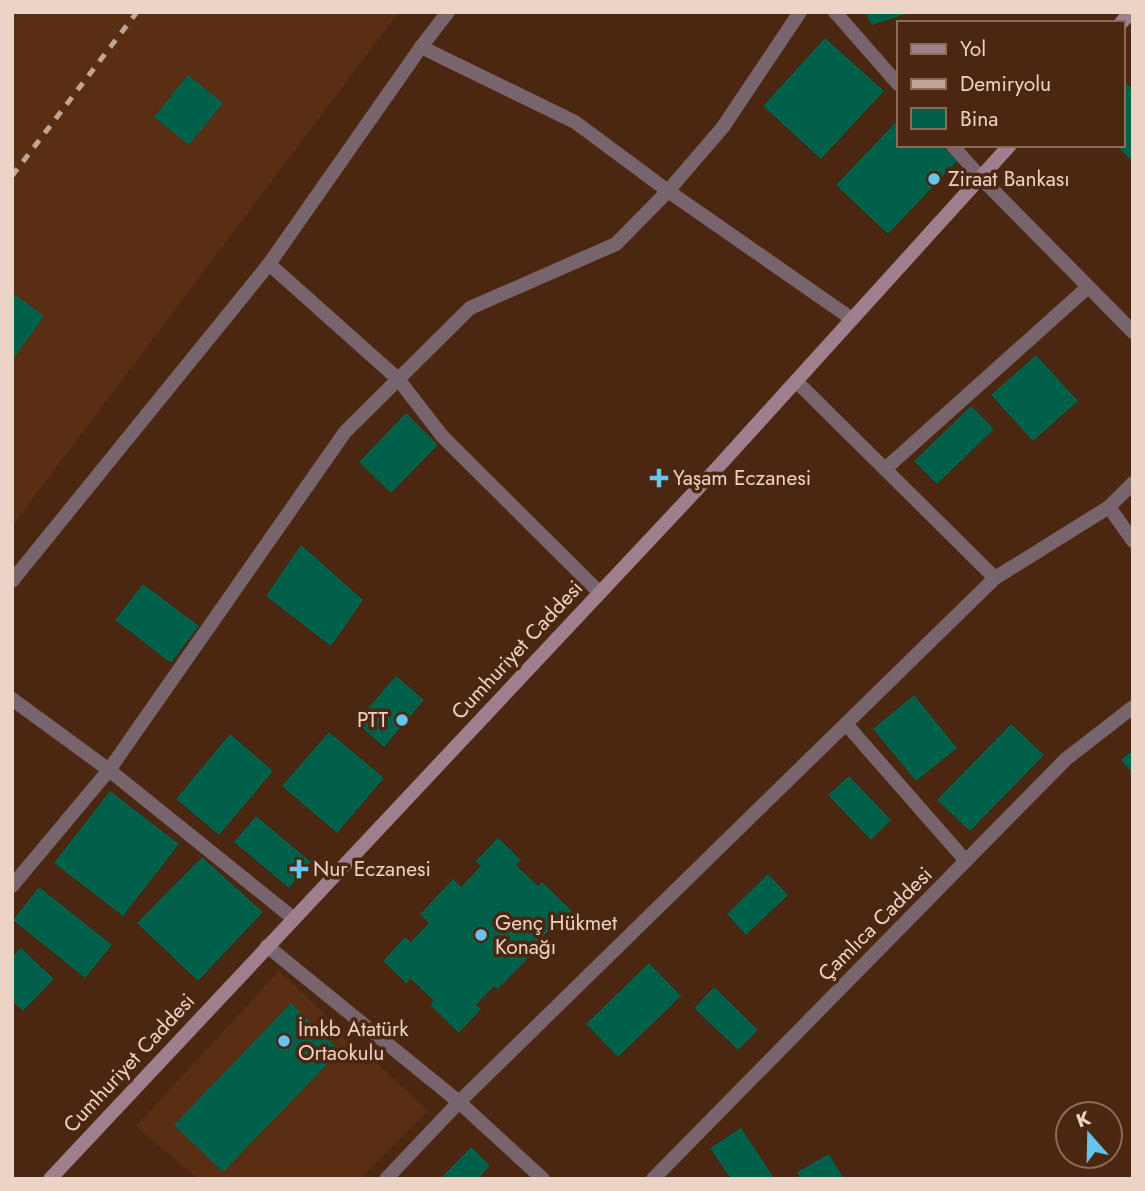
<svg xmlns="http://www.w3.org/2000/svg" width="1145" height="1191" viewBox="0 0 1145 1191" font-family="Jost,sans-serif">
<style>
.built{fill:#592e12}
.building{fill:#00604a}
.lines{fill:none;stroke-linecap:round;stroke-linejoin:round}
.minor{stroke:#78646c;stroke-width:14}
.tertiary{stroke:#78646c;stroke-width:14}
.secondary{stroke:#9f7f8d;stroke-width:14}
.rail{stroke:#c0a595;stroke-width:5;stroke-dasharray:9 9;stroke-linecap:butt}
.poi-dot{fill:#67c4ef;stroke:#4b2610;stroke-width:2.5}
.labels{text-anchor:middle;stroke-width:7;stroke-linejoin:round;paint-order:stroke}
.poi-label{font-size:21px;fill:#ebd3c6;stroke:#4b2610;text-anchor:start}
.street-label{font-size:21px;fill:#ebd3c6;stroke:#4b2610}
</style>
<rect width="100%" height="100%" fill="#4b2610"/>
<g class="built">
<polygon points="12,12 399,12 12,526"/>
<polygon points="279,971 428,1111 360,1179 198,1179 136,1126"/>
</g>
<g class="building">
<polygon points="865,12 909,12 909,13 872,25"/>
<polygon points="825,38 884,91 821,159 763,106"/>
<polygon points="188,75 223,103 189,145 154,117"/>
<polygon points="1125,82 1133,90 1133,162 1116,145 1122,145 1122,85"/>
<polygon points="898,120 898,145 941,145 957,161 888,234 836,185"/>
<polygon points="14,294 44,316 12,361 12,296"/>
<polygon points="1036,355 1078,401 1033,441 991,395"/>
<polygon points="971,406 994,429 937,484 914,461"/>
<polygon points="406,413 438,445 391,493 359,462"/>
<polygon points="301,545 363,600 331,646 266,596"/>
<polygon points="143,584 199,626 171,663 115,620"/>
<polygon points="396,676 424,700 384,747 356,722"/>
<polygon points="914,695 957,748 916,781 873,729"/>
<polygon points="1011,724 1044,755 970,831 937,800"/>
<polygon points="329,732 384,778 337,833 282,786"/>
<polygon points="230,734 273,771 219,835 176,799"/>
<polygon points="1133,750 1133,774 1121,760"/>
<polygon points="849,776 891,820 871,840 828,795"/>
<polygon points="110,791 179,844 123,916 54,863"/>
<polygon points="256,816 311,862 289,888 234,842"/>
<polygon points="498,838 521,860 516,865 538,886 542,882 572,911 552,933 549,930 529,951 532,954 498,989 494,986 476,1005 481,1009 459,1033 430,1005 434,1001 410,978 407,984 383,961 405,937 411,942 429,923 420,914 453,879 461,887 481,866 476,861"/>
<polygon points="202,857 263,912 198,981 137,923"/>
<polygon points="768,874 788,895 746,935 727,914"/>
<polygon points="39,887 112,945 85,978 13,920"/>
<polygon points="21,948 54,979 23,1011 12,1001 12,957"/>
<polygon points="649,963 681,996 618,1057 586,1024"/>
<polygon points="714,987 758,1030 738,1050 694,1008"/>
<polygon points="291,1003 340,1051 223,1172 174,1125"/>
<polygon points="741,1128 774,1178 772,1179 731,1179 710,1148"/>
<polygon points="471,1147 490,1166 478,1179 440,1179"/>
<polygon points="829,1154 844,1179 800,1179 797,1172"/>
</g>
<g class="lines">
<g class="minor">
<polyline points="835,12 898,84"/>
<polyline points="421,47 575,122 668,191 852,319"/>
<polyline points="952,145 981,178 1133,332"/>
<polyline points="269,264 398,379 443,437 600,593"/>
<polyline points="796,381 995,578"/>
<polyline points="885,469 1088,287"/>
<polyline points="1109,507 1133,541"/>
<polyline points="12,581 269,264 421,47 448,12"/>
<polyline points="12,699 109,770 293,918"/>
<polyline points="846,724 966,861"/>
<polyline points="12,886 109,770 345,432 470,308 616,244 668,191 723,127 800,12"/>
<polyline points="267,946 459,1102 543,1179"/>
</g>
<g class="tertiary">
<polyline points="386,1179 459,1102 995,578 1109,507 1133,483"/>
<polyline points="653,1179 1066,759 1133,707"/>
</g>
<g class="secondary">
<polyline points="1121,23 1131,12"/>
<polyline points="50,1179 718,467 1010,145"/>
</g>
<polyline class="rail" points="12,176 137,12"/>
</g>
<g class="poi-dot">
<circle cx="934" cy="179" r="7"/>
<path d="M655.5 467.5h7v7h7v7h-7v7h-7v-7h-7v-7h7z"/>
<circle cx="402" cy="720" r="7"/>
<path d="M295.5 858.5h7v7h7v7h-7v7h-7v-7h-7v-7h7z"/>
<circle cx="481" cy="935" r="7"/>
<circle cx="284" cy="1041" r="7"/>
</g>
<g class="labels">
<g class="poi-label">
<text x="948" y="186">Ziraat Bankası</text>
<text x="673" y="485">Yaşam Eczanesi</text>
<text x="388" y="727" text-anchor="end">PTT</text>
<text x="313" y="876">Nur Eczanesi</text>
<text x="495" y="930">Genç Hükmet<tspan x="495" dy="24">Konağı</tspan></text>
<text x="298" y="1036">İmkb Atatürk<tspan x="298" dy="24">Ortaokulu</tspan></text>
</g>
<g class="street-label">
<text transform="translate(517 650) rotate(-47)" y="7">Cumhuriyet Caddesi</text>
<text transform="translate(875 924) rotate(-45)" y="7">Çamlıca Caddesi</text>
<text transform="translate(129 1063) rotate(-47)" y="7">Cumhuriyet Caddesi</text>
</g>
</g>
<rect width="1145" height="1191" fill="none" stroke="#ebd3c6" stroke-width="28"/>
<rect x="897" y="21" width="228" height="126" fill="#4b2610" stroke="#8b6b59" stroke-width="2"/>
<rect x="911" y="44" width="35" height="10" fill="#9f7f8d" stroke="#8b6b59" stroke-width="2"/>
<text x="960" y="56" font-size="21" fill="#ebd3c6">Yol</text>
<rect x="911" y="79" width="35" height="10" fill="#c0a595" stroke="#8b6b59" stroke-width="2"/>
<text x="960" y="91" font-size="21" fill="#ebd3c6">Demiryolu</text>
<rect x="911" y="108" width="35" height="21" fill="#00604a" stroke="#8b6b59" stroke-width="2"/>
<text x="960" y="126" font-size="21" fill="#ebd3c6">Bina</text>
<g transform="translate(1089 1135) rotate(340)"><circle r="33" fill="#4b2610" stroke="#8b6b59" stroke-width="2"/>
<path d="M0-5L12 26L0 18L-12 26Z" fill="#67c4ef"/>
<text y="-10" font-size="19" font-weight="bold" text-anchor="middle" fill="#ebd3c6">K</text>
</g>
</svg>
